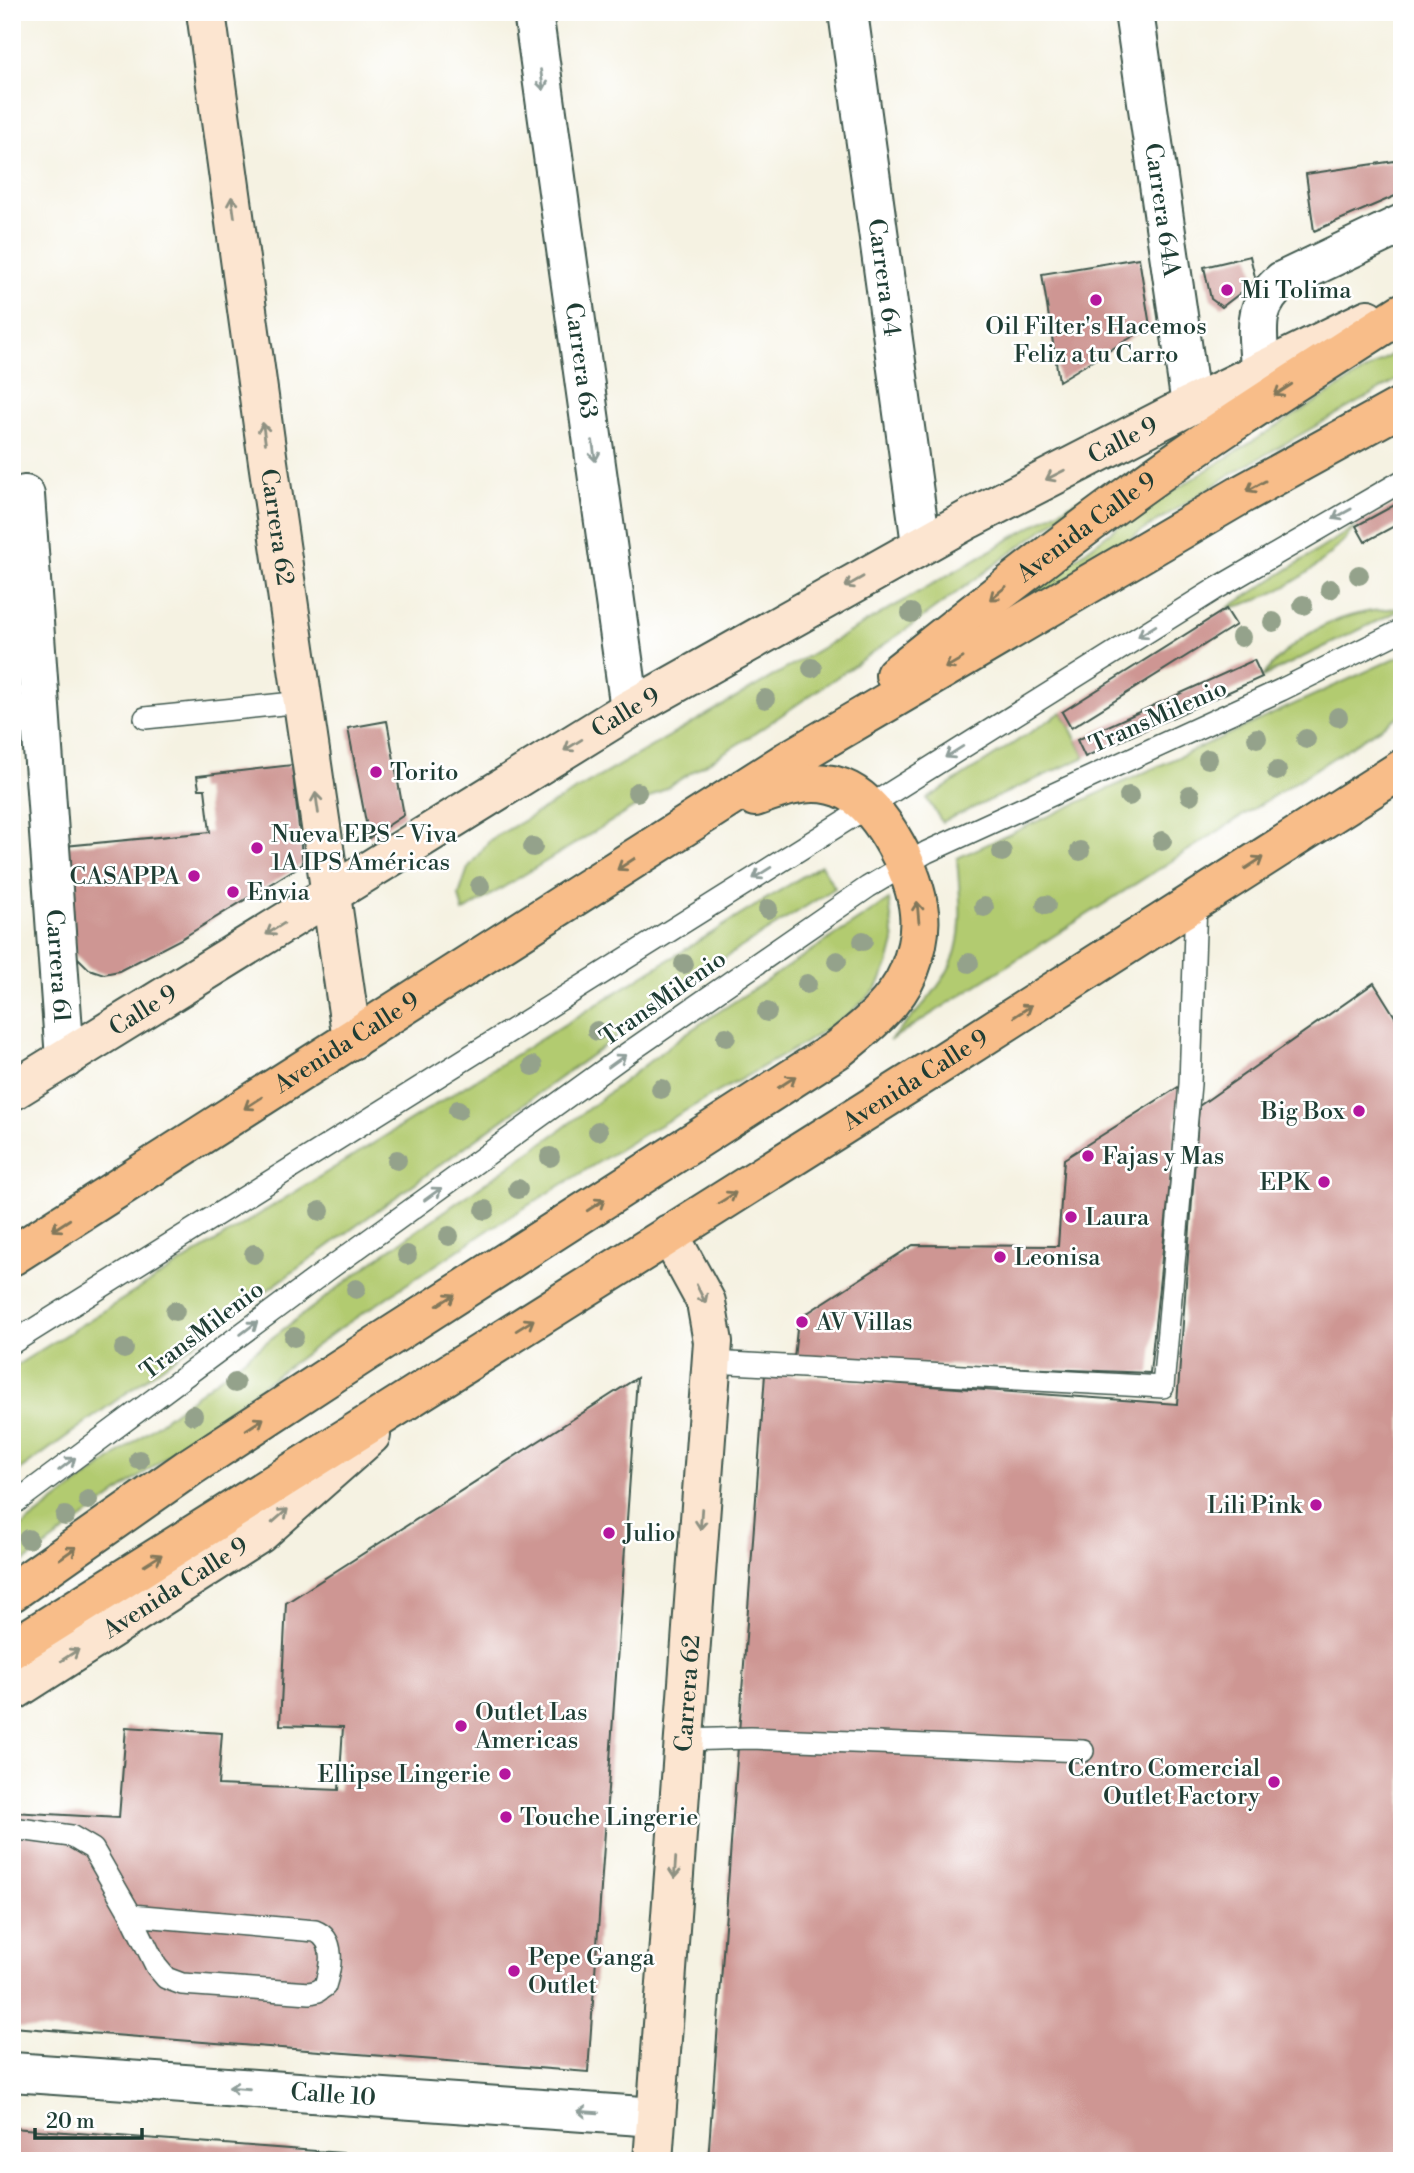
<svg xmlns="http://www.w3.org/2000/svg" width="1414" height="2173" viewBox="0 0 1414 2173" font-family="'Libre Bodoni',serif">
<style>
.green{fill:#b2cb70;stroke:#688452;stroke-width:2}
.building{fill:#ce9693}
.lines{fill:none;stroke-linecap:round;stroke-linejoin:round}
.lane-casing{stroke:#3f584e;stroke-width:24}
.street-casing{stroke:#3f584e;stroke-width:42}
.secondary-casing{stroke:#3f584e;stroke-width:42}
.highway-casing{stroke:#3f584e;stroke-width:42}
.lane{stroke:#fff;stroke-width:21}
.street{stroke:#fff;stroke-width:38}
.secondary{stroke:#fce5d0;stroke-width:38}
.highway{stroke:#f8bd89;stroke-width:38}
.tree{fill:#94a28b}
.oneway{stroke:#8f9e9a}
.oneway2{stroke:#8e9182}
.oneway3{stroke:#81775a}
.poi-dot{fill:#b5179e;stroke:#fff;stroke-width:2.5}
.labels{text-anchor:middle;stroke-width:5;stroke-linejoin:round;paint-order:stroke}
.street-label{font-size:24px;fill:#1f3d34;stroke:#fff}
.poi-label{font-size:24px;fill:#1f3d34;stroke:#fff;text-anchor:start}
</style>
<rect width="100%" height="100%" fill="#fff"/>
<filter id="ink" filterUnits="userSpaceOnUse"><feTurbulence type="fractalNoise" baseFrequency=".0143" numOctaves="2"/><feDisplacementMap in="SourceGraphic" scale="14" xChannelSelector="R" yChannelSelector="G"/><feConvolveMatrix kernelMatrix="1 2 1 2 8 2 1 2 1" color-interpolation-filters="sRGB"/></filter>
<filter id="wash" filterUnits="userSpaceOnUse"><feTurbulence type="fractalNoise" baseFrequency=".00686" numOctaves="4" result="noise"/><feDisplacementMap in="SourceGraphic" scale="28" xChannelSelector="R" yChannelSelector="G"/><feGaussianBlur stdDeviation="1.57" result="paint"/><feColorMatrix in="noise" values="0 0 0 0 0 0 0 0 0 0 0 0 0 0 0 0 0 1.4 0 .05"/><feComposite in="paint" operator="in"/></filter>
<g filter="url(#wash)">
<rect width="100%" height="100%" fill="#f5f2e2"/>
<g class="green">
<polygon points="1402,348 1402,377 1233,473 955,650 1125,521"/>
<polygon points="1107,483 904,631 751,736 463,912 459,895 468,868 490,840"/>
<path d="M1356 526C1325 567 1277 598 1226 609Z"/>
<path d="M1402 608V609L1262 677C1300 630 1341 611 1402 608Z"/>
<path d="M1402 655V714L889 1041C912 1017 948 983 956 950 964 920 959 889 957 858Z"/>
<polygon points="1062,712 1085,757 942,822 927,799"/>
<polygon points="821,865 835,888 729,955 12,1476 12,1368"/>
<polygon points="889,900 894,942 888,965 877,988 848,1015 803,1044 646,1133 493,1227 336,1331 12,1571 12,1534 379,1257 558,1132 685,1034"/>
</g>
<g id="blocks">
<g class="building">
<polygon points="1402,160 1402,193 1314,231 1306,174"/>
<polygon points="1250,256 1256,281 1222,307 1211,299 1204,267"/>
<polygon points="1139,258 1150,326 1059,381 1042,274"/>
<polygon points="1402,501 1402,522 1365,542 1356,526"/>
<polygon points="1226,609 1236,625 1071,728 1062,712"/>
<polygon points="1254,660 1262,677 1085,757 1077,740"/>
<polygon points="387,721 404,815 369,838 348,728"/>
<polygon points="292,765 303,864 181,939 119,971 104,974 89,969 75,955 65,846 210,832 205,789 199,789 197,776"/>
<polygon points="1374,983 1402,1028 1402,2161 708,2161 765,1374 1177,1404 1199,1106"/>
<polygon points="1180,1086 1150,1373 794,1359 798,1319 913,1245 1058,1246 1064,1159"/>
<polygon points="637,1378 588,2072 12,2027 12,1812 119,1818 126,1727 222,1733 218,1785 339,1790 343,1727 280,1725 286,1603"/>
<polygon points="12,2128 422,2159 422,2161 12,2161"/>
</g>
</g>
</g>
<g filter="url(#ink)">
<use href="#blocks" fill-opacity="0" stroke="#3f584e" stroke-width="2"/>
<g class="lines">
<defs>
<g id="lane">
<polyline points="145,718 303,702"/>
<polyline points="12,1343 1214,590 1402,481"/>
<polyline points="712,1362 1163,1387 1190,1084 1196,900"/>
<polyline points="12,1505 326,1271 625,1055 868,887 927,852 1281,690 1402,630"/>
<polyline points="684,1740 750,1738 1083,1751"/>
<path d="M12 1828 71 1836 93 1849 131 1915 156 1966 166 1978 182 1984 310 1993 318 1991 325 1986C331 1967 336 1939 315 1931L131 1915"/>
</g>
<g id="street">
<path id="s1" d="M533 12 630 709"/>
<path id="s2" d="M848 12 921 544"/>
<path id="s3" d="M1134 12 1191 405"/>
<path d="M1260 372C1259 333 1249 309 1282 281L1402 224"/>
<path id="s4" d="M25 495 65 1059"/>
<path id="s5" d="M12 2072 656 2117"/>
</g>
<g id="secondary">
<path id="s6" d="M206 12 268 462 352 1040"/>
<path id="s7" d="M12 1091 630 709 969 519 1191 405 1368 319"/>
<path id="s8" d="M12 1692 259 1534 371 1435"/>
<path id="s9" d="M653 2161 713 1342 706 1302 669 1234"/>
</g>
<g id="highway">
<path id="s10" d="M895 675C972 614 1048 553 1127 496 1216 431 1309 373 1402 313"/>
<path id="s11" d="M12 1256 787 761 1244 493 1402 406"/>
<path d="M12 1592 190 1467 366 1352 838 1049C864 1029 896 1003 909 971 916 953 921 932 919 913 916 875 883 809 848 791 818 775 784 786 755 797"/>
<path id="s12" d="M12 1649 937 1066 1402 769"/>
</g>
</defs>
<use href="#lane" class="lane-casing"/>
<use href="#street" class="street-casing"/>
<use href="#secondary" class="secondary-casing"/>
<use href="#highway" class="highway-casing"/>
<use href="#lane" class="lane"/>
<use href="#street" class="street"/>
<use href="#secondary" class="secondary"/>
<use href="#highway" class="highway"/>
</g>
<g class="tree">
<circle cx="1359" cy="575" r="10"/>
<circle cx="1330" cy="589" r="10"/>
<circle cx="1303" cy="605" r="10"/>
<circle cx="911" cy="613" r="10"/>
<circle cx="1273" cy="622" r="10"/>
<circle cx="1241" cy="637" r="10"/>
<circle cx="812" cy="668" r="10"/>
<circle cx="765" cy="699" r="10"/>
<circle cx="1338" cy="717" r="10"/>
<circle cx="1257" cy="738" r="10"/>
<circle cx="1306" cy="739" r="10"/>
<circle cx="1208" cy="759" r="10"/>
<circle cx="1277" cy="771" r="10"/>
<circle cx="637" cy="792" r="10"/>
<circle cx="1190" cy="795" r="10"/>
<circle cx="1129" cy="796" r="10"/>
<circle cx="1162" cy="841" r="10"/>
<circle cx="533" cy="847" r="10"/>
<circle cx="1080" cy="851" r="10"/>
<circle cx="1002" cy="852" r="10"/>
<circle cx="480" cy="886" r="10"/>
<circle cx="1046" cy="905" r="10"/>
<circle cx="984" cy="907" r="10"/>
<circle cx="768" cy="909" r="10"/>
<circle cx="863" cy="941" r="10"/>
<circle cx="837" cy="961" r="10"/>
<circle cx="969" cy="963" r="10"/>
<circle cx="684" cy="964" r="10"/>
<circle cx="807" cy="984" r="10"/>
<circle cx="767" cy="1012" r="10"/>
<circle cx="597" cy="1031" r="10"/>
<circle cx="726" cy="1037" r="10"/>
<circle cx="533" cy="1066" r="10"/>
<circle cx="661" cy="1089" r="10"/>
<circle cx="458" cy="1110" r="10"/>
<circle cx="598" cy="1131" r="10"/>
<circle cx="550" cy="1157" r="10"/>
<circle cx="397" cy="1160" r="10"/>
<circle cx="518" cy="1189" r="10"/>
<circle cx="485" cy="1210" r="10"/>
<circle cx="320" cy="1211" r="10"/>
<circle cx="449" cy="1236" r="10"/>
<circle cx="254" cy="1254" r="10"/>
<circle cx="407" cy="1255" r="10"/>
<circle cx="356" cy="1289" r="10"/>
<circle cx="175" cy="1311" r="10"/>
<circle cx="294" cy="1337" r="10"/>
<circle cx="124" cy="1349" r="10"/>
<circle cx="235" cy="1383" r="10"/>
<circle cx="193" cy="1415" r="10"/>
<circle cx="139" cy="1460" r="10"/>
<circle cx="88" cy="1500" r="10"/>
<circle cx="65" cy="1516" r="10"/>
<circle cx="28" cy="1539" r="10"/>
</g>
<defs><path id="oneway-shaft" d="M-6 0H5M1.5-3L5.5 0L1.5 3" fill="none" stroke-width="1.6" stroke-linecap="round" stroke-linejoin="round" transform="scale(1.75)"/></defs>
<g class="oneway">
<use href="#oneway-shaft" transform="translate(542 80) rotate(82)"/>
<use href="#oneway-shaft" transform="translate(594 451) rotate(82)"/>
<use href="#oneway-shaft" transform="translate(1342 514) rotate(151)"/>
<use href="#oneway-shaft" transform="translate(1147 631) rotate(148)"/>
<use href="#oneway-shaft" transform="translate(954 752) rotate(148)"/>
<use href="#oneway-shaft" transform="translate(762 873) rotate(148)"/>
<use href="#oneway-shaft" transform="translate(617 1061) rotate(-36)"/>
<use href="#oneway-shaft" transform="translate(433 1194) rotate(-36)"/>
<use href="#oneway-shaft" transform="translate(249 1328) rotate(-37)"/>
<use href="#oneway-shaft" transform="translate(67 1464) rotate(-37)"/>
<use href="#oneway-shaft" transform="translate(239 2088) rotate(-176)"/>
<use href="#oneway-shaft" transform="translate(588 2112) rotate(-176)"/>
</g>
<g class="oneway2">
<use href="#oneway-shaft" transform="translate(233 207) rotate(-98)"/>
<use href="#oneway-shaft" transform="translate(264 433) rotate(-98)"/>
<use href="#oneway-shaft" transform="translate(1055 475) rotate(153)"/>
<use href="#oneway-shaft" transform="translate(854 582) rotate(150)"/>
<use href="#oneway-shaft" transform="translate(573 745) rotate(148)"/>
<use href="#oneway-shaft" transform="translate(317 803) rotate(-98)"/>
<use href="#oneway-shaft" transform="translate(275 929) rotate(148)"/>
<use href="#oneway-shaft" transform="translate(701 1294) rotate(64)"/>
<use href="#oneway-shaft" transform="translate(280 1516) rotate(-41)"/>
<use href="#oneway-shaft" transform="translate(701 1519) rotate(94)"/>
<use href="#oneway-shaft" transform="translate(70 1655) rotate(-33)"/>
<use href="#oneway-shaft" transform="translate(675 1868) rotate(94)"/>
</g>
<g class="oneway3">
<use href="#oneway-shaft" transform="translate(1283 390) rotate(147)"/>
<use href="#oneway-shaft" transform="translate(1256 486) rotate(151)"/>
<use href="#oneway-shaft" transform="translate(998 593) rotate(141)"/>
<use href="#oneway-shaft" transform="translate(954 663) rotate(150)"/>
<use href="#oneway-shaft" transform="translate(1254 863) rotate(-33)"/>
<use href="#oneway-shaft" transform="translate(626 864) rotate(147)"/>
<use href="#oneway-shaft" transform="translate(918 912) rotate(-95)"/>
<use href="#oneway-shaft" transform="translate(1023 1011) rotate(-33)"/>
<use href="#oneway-shaft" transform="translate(787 1082) rotate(-33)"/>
<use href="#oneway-shaft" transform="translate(253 1103) rotate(147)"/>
<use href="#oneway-shaft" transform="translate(727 1198) rotate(-32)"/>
<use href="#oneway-shaft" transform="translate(596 1205) rotate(-33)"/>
<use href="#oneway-shaft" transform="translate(61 1225) rotate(147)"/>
<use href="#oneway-shaft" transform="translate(446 1300) rotate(-32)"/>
<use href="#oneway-shaft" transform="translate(525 1325) rotate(-32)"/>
<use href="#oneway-shaft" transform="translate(255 1424) rotate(-33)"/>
<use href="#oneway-shaft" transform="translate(68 1553) rotate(-35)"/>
<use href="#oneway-shaft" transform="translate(153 1560) rotate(-32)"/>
</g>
</g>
<g class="poi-dot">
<circle cx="1227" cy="290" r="7"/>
<circle cx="1096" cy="300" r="7"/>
<circle cx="376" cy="772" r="7"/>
<circle cx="257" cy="848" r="7"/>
<circle cx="194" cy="876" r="7"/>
<circle cx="233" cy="892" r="7"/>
<circle cx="1359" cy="1111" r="7"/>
<circle cx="1088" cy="1156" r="7"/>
<circle cx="1324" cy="1182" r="7"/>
<circle cx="1071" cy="1217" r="7"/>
<circle cx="1000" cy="1257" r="7"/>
<circle cx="802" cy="1322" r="7"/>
<circle cx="1316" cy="1505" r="7"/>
<circle cx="609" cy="1533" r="7"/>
<circle cx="461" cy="1726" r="7"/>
<circle cx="505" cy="1774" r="7"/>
<circle cx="1274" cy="1782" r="7"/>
<circle cx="506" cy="1817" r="7"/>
<circle cx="514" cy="1971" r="7"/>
</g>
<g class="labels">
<g class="street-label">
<text dy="8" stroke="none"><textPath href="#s3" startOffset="200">Carrera 64A</textPath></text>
<text dy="8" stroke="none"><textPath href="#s2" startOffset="268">Carrera 64</textPath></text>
<text dy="8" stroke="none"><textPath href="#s1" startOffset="352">Carrera 63</textPath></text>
<text dy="8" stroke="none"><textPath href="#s7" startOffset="1288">Calle 9</textPath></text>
<text dy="8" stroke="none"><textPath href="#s6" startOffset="520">Carrera 62</textPath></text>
<text dy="8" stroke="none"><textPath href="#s10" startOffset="242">Avenida Calle 9</textPath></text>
<text dy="8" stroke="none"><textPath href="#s7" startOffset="721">Calle 9</textPath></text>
<text transform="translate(1158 716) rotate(-24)" y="8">TransMilenio</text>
<text dy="8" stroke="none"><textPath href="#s4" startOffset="472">Carrera 61</textPath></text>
<text transform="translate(663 998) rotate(-35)" y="8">TransMilenio</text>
<text dy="8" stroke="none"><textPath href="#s7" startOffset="154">Calle 9</textPath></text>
<text dy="8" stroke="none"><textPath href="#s11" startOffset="397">Avenida Calle 9</textPath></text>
<text dy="8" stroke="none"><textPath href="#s12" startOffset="1068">Avenida Calle 9</textPath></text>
<text transform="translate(202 1330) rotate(-37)" y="8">TransMilenio</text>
<text dy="8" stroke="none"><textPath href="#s8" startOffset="194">Avenida Calle 9</textPath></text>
<text dy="8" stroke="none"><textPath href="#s9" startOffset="469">Carrera 62</textPath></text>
<text dy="8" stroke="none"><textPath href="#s5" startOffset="322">Calle 10</textPath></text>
</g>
<g class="poi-label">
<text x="1241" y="298">Mi Tolima</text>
<text x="1096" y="334" text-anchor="middle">Oil Filter's Hacemos<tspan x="1096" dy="28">Feliz a tu Carro</tspan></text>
<text x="390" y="780">Torito</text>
<text x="271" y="842">Nueva EPS - Viva<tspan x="271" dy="28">1A IPS Américas</tspan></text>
<text x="180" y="884" text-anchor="end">CASAPPA</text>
<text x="247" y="900">Envia</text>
<text x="1345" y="1119" text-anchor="end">Big Box</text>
<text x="1102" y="1164">Fajas y Mas</text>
<text x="1310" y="1190" text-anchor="end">EPK</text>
<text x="1085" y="1225">Laura</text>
<text x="1014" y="1265">Leonisa</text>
<text x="816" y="1330">AV Villas</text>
<text x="1302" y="1513" text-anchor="end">Lili Pink</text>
<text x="623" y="1541">Julio</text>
<text x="475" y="1720">Outlet Las<tspan x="475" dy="28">Americas</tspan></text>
<text x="1260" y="1776" text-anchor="end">Centro Comercial<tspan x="1260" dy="28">Outlet Factory</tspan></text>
<text x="491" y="1782" text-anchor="end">Ellipse Lingerie</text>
<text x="520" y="1825">Touche Lingerie</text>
<text x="528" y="1965">Pepe Ganga<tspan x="528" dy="28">Outlet</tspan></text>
</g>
</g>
<rect width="1414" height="2173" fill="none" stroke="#fff" stroke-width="42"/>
<path d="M35 2128v10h107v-10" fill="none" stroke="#1f3d34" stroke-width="3.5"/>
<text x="46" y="2128" font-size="21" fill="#1f3d34" stroke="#ffffff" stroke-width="5" paint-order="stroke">20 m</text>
</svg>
